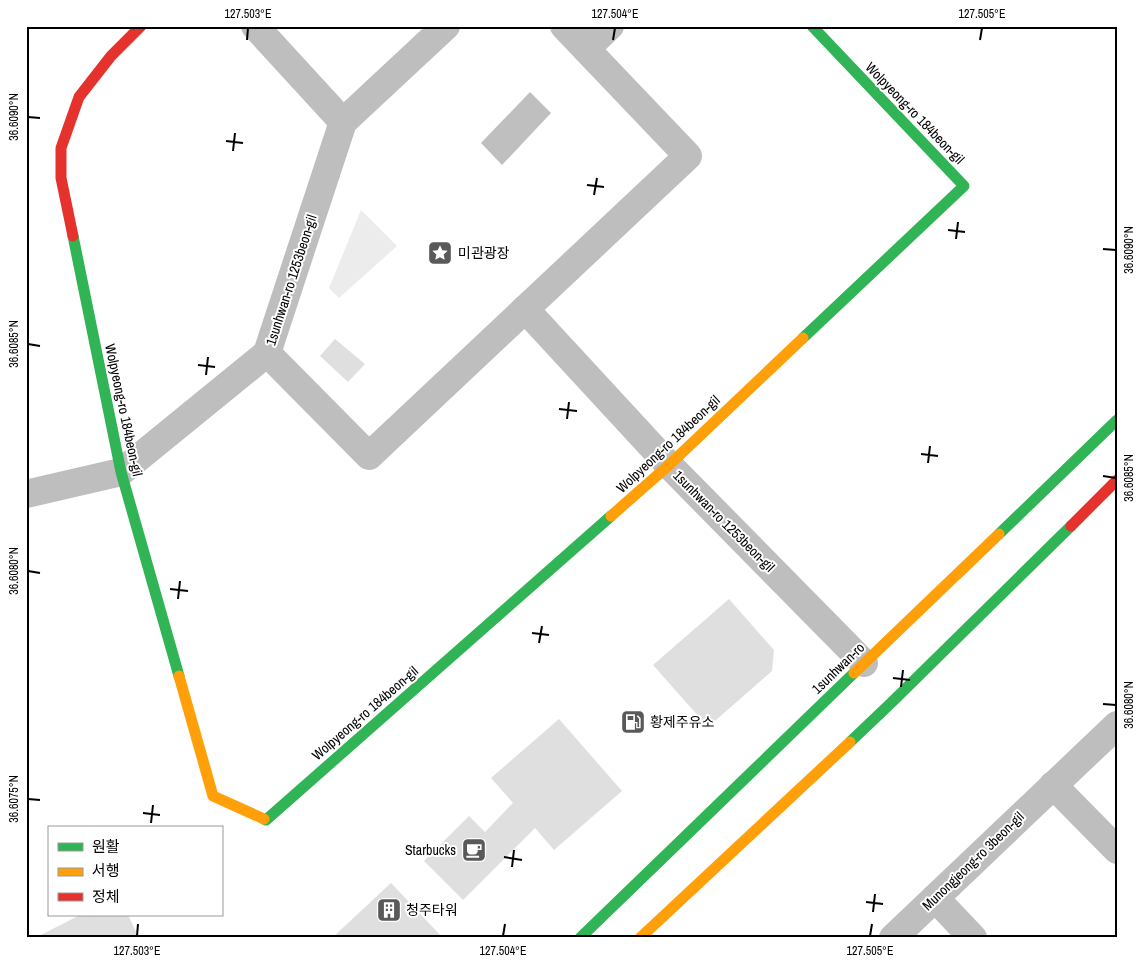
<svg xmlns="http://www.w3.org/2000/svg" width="1143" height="964" viewBox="0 0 1143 964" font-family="'Archivo Narrow','Noto Sans KR',sans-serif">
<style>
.green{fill:#ececec}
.water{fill:#bfbfbf}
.building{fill:#dfdfdf}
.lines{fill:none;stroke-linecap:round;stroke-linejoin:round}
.street{stroke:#bebebe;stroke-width:28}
.fast{stroke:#30b455;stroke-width:11}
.slow{stroke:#ff9f0a;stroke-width:11}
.jam{stroke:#e5322d;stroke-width:11}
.ticks{fill:none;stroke:#000;stroke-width:2}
.labels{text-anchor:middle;stroke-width:4;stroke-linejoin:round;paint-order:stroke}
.street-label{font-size:14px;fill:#000;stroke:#fff}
.poi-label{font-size:14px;fill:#000;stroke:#fff;text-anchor:start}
.neatline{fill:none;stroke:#000;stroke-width:2}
.ticks-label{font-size:12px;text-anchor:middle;fill:#000}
</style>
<rect width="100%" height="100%" fill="#fff"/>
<polygon class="green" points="361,210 397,246 339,298 329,288"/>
<polygon class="water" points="530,92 551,113 502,165 481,143"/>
<g class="building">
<polygon points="335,339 365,364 348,382 320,356"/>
<polygon points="729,599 774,650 772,671 708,727 653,665"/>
<polygon points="559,719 622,791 554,850 535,828 463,900 424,861 469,816 485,832 513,803 491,778"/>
<polygon points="391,883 443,938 332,938"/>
<polygon points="80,915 128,915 139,938 35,938"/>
</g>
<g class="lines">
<g class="street">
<polyline points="255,26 343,122"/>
<polyline points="446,26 343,122 267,353 369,456 688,156 564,26"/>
<polyline points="586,49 610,26"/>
<polyline points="525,309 669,465 864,663"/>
<polyline points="26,494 121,472 267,353"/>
<polyline points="1053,785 1117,850"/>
<polyline points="935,898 973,938"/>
<polyline points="893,938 1117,725"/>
</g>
<g class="fast">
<polyline points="73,236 121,472 179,676"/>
<polyline points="803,338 964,186 812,26"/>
<polyline points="999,534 1117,420"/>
<polyline points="850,742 891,703 1071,526"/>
<polyline points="264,819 266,820 611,516"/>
<polyline points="580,938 854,673"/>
</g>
<g class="slow">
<polyline points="611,516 669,465 803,338"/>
<polyline points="854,673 999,534"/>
<polyline points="179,676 213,796 264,819"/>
<polyline points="640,938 850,742"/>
</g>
<g class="jam">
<polyline points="73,236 61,178 61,148 79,97 111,56 141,26"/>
<polyline points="1071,526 1117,480"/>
</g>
</g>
<path class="ticks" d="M247 40 248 28M613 40 615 28M980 40 982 28M28 117 40 118M226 141 243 143M233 151 235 133M587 185 604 187M594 195 597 178M948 230 965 232M956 239 958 222M1103 249 1116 250M28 344 40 346M198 365 215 367M206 375 208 357M559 409 577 411M567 419 569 402M921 454 938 456M928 463 930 446M1103 476 1116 478M28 571 40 573M170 589 188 591M178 599 180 581M532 633 549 635M539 643 542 626M893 678 910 680M901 687 903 670M1103 704 1116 705M28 799 40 800M143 813 160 815M151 823 153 805M504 857 522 860M512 867 514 850M866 902 883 904M873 912 875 894M137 936 138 924M503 936 505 924M870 936 872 924"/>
<defs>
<symbol id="sight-square" viewBox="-11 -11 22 22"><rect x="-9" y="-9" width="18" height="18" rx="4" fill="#595959" stroke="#fff"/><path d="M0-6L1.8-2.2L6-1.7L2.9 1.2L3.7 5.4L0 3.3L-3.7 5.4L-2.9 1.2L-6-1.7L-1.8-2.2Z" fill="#fff"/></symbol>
<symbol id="fuel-square" viewBox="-11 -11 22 22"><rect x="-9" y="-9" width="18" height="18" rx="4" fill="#595959" stroke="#fff"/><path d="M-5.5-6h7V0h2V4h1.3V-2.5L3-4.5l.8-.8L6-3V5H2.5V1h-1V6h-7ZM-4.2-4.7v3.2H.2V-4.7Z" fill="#fff"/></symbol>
<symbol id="cafe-square" viewBox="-11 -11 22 22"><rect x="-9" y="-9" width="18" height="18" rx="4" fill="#595959" stroke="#fff"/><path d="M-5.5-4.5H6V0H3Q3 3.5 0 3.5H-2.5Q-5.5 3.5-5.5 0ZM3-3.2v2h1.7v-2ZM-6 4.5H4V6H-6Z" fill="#fff"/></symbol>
<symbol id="building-square" viewBox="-11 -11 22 22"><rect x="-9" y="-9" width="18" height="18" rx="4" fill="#595959" stroke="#fff"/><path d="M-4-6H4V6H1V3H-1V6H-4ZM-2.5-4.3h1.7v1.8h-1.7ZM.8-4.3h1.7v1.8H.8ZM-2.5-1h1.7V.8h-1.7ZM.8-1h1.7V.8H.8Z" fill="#fff"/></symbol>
</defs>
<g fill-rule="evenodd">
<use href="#sight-square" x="426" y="239" width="28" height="28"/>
<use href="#fuel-square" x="619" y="708" width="28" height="28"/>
<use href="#cafe-square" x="460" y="836" width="28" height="28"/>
<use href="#building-square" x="375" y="896" width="28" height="28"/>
</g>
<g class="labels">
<g class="street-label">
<text transform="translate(915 113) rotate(46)" y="5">Wolpyeong-ro 184beon-gil</text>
<text transform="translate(291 280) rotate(-72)" y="5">1sunhwan-ro 1253beon-gil</text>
<text transform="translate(124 410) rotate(78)" y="5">Wolpyeong-ro 184beon-gil</text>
<text transform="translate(668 444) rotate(-43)" y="5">Wolpyeong-ro 184beon-gil</text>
<text transform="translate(724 521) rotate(45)" y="5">1sunhwan-ro 1253beon-gil</text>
<text transform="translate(838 668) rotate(-44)" y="5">1sunhwan-ro</text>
<text transform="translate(365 713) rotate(-41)" y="5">Wolpyeong-ro 184beon-gil</text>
<text transform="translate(973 861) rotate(-44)" y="5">Munongjeong-ro 3beon-gil</text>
</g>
<g class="poi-label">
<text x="458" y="258">미관광장</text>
<text x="650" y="727">황제주유소</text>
<text x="456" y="855" text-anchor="end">Starbucks</text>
<text x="406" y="915">청주타워</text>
</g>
</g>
<rect width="1143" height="964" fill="none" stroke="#ffffff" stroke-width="55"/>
<rect x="48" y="826" width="175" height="90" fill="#ffffff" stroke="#999999"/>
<rect x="58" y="843" width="25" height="8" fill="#30b455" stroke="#999999"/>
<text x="92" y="852" font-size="15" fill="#000000">원활</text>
<rect x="58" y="868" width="25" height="8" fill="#ff9f0a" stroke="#999999"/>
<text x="92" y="876" font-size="15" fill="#000000">서행</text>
<rect x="58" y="893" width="25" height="8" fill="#e5322d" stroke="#999999"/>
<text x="92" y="902" font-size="15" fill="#000000">정체</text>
<rect x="28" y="28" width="1088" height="908" class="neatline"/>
<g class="ticks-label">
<text x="248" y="18">127.503°E</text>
<text x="615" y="18">127.504°E</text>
<text x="982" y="18">127.505°E</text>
<text transform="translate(14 117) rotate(-90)" y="4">36.6090°N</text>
<text transform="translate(1129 250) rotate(-90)" y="4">36.6090°N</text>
<text transform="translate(14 344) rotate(-90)" y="4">36.6085°N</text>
<text transform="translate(1129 478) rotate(-90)" y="4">36.6085°N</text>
<text transform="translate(14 571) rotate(-90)" y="4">36.6080°N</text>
<text transform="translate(1129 705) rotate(-90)" y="4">36.6080°N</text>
<text transform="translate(14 799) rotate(-90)" y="4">36.6075°N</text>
<text x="137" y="955">127.503°E</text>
<text x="503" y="955">127.504°E</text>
<text x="870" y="955">127.505°E</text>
</g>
</svg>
